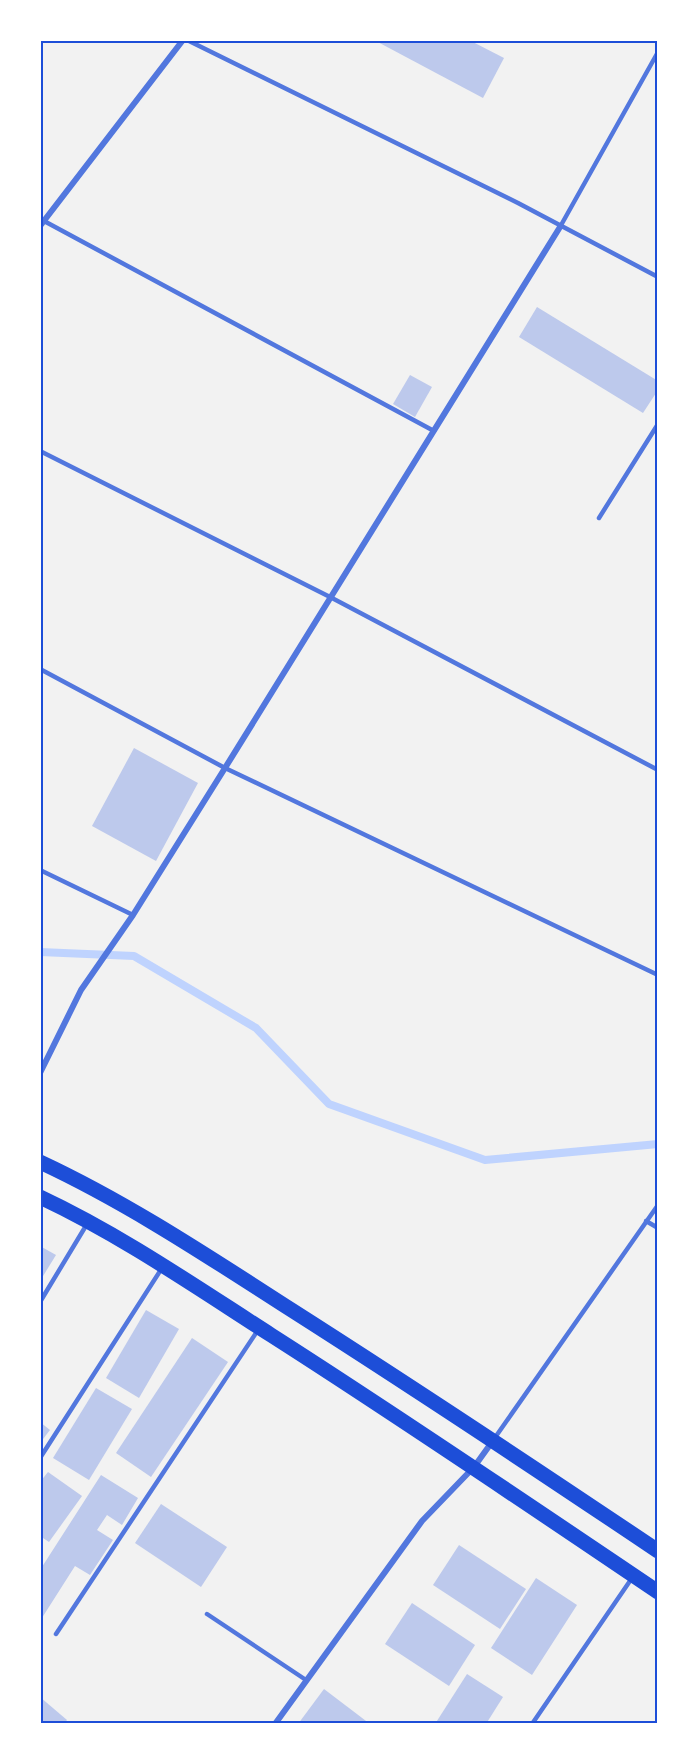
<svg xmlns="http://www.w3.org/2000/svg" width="698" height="1764" viewBox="0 0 698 1764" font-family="'Titillium Web',sans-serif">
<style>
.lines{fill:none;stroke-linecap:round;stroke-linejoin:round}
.stream{stroke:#bfd3fe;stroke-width:8}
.building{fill:#bdc9ec}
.service{stroke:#5277de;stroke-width:4.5}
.minor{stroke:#5277de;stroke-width:6}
.primary{stroke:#1d4ed8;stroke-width:15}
.neatline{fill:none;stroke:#1d4ed8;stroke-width:2}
</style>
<rect width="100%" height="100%" fill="#f2f2f2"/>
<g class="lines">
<polyline class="stream" points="40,952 134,956 256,1028 329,1104 485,1160 658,1144"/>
</g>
<g class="building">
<polygon points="374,40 469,40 504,58 483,98"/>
<polygon points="537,307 658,381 658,390 643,413 519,337"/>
<polygon points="410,375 432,387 415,417 393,404"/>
<polygon points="134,748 198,783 156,861 92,826"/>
<polygon points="40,1246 56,1255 40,1281"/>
<polygon points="146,1310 179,1329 139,1398 106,1378"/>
<polygon points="192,1338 228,1362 151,1477 116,1453"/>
<polygon points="96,1388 132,1409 89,1480 53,1458"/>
<polygon points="40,1422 50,1430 40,1443"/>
<polygon points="48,1472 82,1496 49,1542 40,1536 40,1482"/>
<polygon points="101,1475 138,1498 122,1525 107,1515 97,1530 113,1540 90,1575 75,1566 40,1621 40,1570"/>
<polygon points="161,1504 227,1547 201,1587 135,1543"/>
<polygon points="459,1545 526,1589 500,1629 433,1585"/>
<polygon points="536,1578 577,1605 532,1675 491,1648"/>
<polygon points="412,1603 475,1645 449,1686 385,1644"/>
<polygon points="467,1674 503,1697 486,1724 435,1724"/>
<polygon points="324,1689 370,1724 298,1724"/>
<polygon points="40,1697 67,1720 64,1724 40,1724"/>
</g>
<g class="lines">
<g class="service">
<polyline points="187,40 518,203 658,277"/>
<polyline points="44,221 434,431"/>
<polyline points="560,227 658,52"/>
<polyline points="40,451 332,598 658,770"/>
<polyline points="599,518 658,424"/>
<polyline points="40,669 225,768 658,975"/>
<polyline points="40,870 133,915"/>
<polyline points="646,1221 658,1228"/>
<polyline points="40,1302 87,1224"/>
<polyline points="494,1439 658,1205"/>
<polyline points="40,1458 162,1268"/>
<polyline points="207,1614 306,1680"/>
<polyline points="56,1634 258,1330"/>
<polyline points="532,1724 632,1578"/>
</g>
<g class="minor">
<polyline points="40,226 183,40"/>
<polyline points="40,1073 81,990 133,915 225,768 560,227"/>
<polyline points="275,1724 422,1521 474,1467 492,1442"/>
</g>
<g class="primary">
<path d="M40 1162C128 1203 209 1257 290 1309 414 1388 536 1469 658 1551"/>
<path d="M40 1197C121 1235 196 1287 271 1335 401 1418 529 1505 658 1592"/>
</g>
</g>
<rect width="698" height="1764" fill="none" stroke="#ffffff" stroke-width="84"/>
<rect x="42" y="42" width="614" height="1680" class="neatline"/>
</svg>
